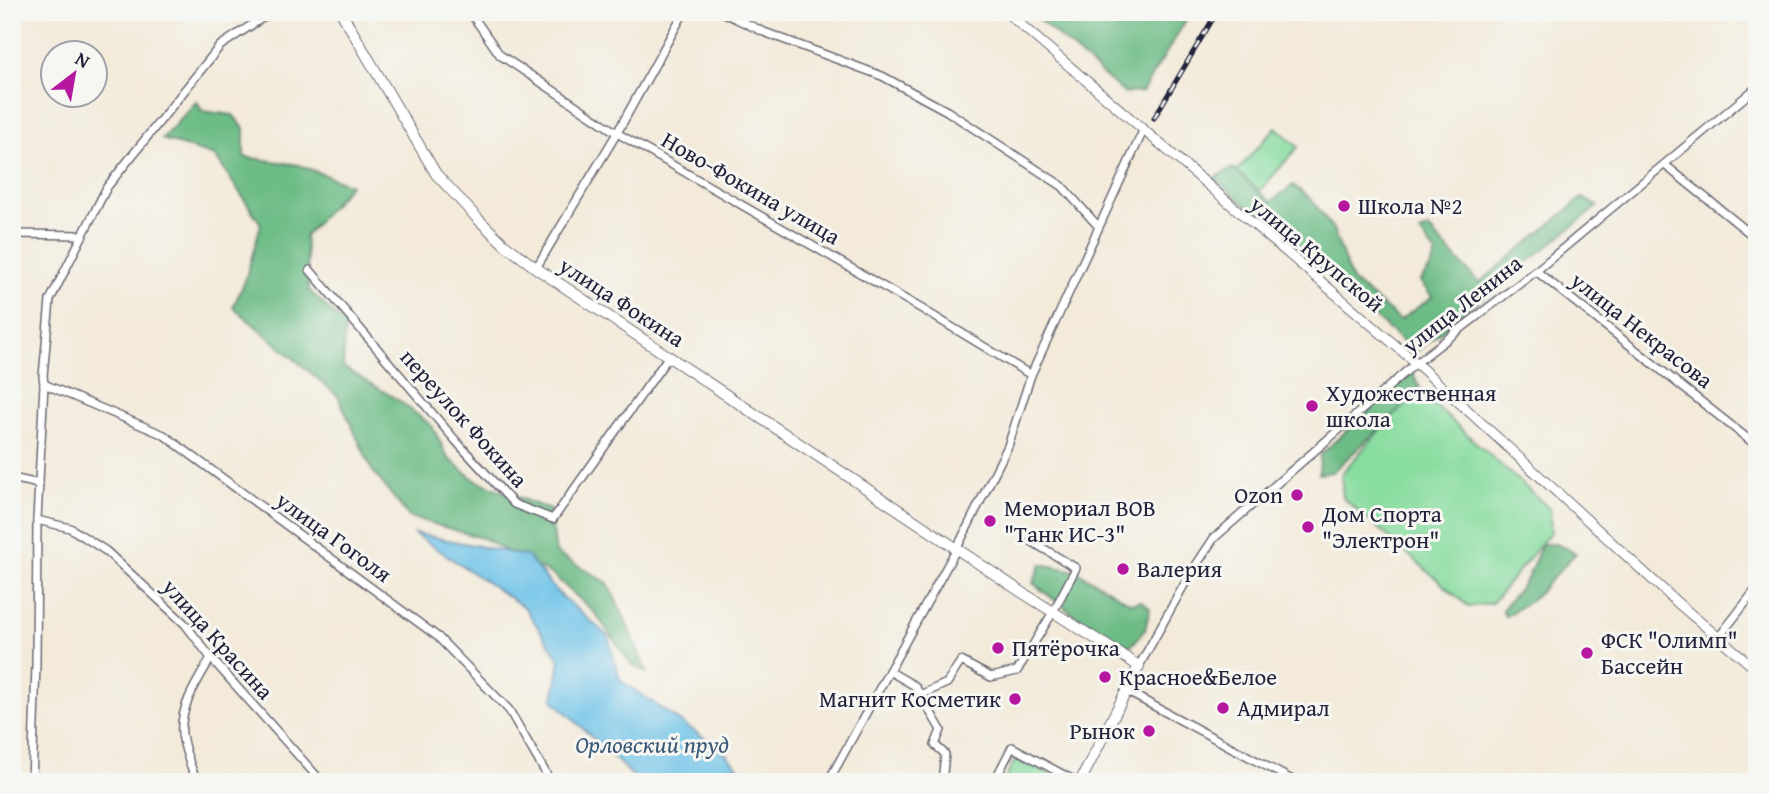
<svg xmlns="http://www.w3.org/2000/svg" width="1769" height="794" viewBox="0 0 1769 794" font-family="'Gentium Book Plus',serif">
<style>
.green{fill:#87dc9f;stroke:#547f6d;stroke-width:2}
.forest{fill:#6dbc86;stroke:#486f60;stroke-width:2}
.water{fill:#6bc1e8;stroke:#467292;stroke-width:2}
.lines{fill:none;stroke-linecap:round;stroke-linejoin:round}
.minor-casing{stroke:#6b6872;stroke-width:10}
.tertiary-casing{stroke:#6b6872;stroke-width:11}
.secondary-casing{stroke:#6b6872;stroke-width:12}
.minor{stroke:#fff;stroke-width:7}
.tertiary{stroke:#fff;stroke-width:9}
.secondary{stroke:#fff;stroke-width:10}
.rail-casing{stroke:#22223b;stroke-width:5}
.rail{stroke:#f6f6f2;stroke-width:2.5;stroke-dasharray:8;stroke-linecap:butt}
.poi-dot{fill:#b5179e;stroke:#f6f6f2;stroke-width:2.5}
.labels{text-anchor:middle;stroke-width:6;stroke-linejoin:round;paint-order:stroke}
.street-label{font-size:23px;fill:#22223b;stroke:#f6f6f2}
.poi-label{font-size:23px;fill:#22223b;stroke:#f6f6f2;text-anchor:start}
.water-label{font-size:24px;font-style:italic;fill:#3c5a78;stroke:#f6f6f2}
</style>
<rect width="100%" height="100%" fill="#f6f6f2"/>
<filter id="ink" filterUnits="userSpaceOnUse"><feTurbulence type="fractalNoise" baseFrequency=".0143" numOctaves="2"/><feDisplacementMap in="SourceGraphic" scale="14" xChannelSelector="R" yChannelSelector="G"/><feConvolveMatrix kernelMatrix="1 2 1 2 8 2 1 2 1" color-interpolation-filters="sRGB"/></filter>
<filter id="wash" filterUnits="userSpaceOnUse"><feTurbulence type="fractalNoise" baseFrequency=".00686" numOctaves="4" result="noise"/><feDisplacementMap in="SourceGraphic" scale="28" xChannelSelector="R" yChannelSelector="G"/><feGaussianBlur stdDeviation="1.57" result="paint"/><feColorMatrix in="noise" values="0 0 0 0 0 0 0 0 0 0 0 0 0 0 0 0 0 1.4 0 .05"/><feComposite in="paint" operator="in"/></filter>
<g filter="url(#wash)">
<rect width="100%" height="100%" fill="#f3ead9"/>
<g class="green">
<polygon points="1276,127 1298,147 1258,193 1235,173"/>
<polygon points="1407,399 1433,404 1550,509 1551,532 1492,603 1469,607 1343,498 1341,474"/>
<polygon points="1016,757 1055,777 1053,782 1004,782"/>
</g>
<g class="forest">
<polygon points="1030,12 1191,12 1142,92 1124,93"/>
<polygon points="197,101 202,111 233,115 244,128 244,157 299,165 350,185 305,236 309,290 345,325 343,367 398,400 432,426 448,458 475,480 550,510 556,553 608,583 623,615 647,673 631,664 595,613 553,575 482,538 409,517 372,470 338,396 233,307 245,281 261,224 215,156 162,139"/>
<polygon points="1233,168 1271,202 1293,185 1311,199 1333,229 1352,281 1400,320 1432,297 1420,281 1430,269 1436,254 1420,232 1428,228 1479,283 1582,198 1598,206 1415,352 1214,178"/>
<polygon points="1412,371 1421,391 1332,472 1319,474 1320,455"/>
<polygon points="1542,544 1556,544 1576,553 1532,600 1505,616 1502,610 1527,579"/>
<path d="M1041 564 1076 571 1131 603 1141 601 1150 608 1145 630 1131 646C1094 632 1063 607 1033 583Z"/>
</g>
<polygon class="water" points="413,533 527,556 557,592 608,636 620,680 723,751 752,782 640,782 637,780 553,700 560,660 525,608"/>
</g>
<g filter="url(#ink)">
<g class="lines">
<defs>
<g id="minor">
<polyline points="470,12 500,55 617,133 922,309 1031,375"/>
<polyline points="722,12 764,32 882,76 947,111 1062,186 1098,226"/>
<polyline points="1665,165 1757,239"/>
<polyline points="12,234 83,235"/>
<polyline points="536,268 617,133 684,12"/>
<polyline points="310,270 456,441 514,504 553,519 669,356"/>
<polyline points="1536,271 1757,446"/>
<polyline points="44,384 164,435 438,637 509,710 551,782"/>
<polyline points="12,478 39,484"/>
<polyline points="37,520 70,528 106,551 185,624 211,658 322,782"/>
<polyline points="1719,637 1757,588"/>
<polyline points="1139,666 1189,576 1214,538 1416,363 1536,271 1757,87"/>
<polyline points="889,671 915,686 941,730 935,745 945,754 942,782"/>
<polyline points="1126,691 1296,782"/>
<polyline points="920,695 947,683 961,661 991,677 1017,671 1053,612 1076,568 1031,541"/>
<polyline points="32,782 36,665 37,520 44,384 43,376 50,300 107,187 220,46 271,12"/>
<path d="M197 782C191 767 184 750 182 734 179 708 198 680 211 658"/>
<polyline points="828,782 957,548 1008,446 1031,375 1143,131"/>
<polyline points="994,782 1012,747 1077,782"/>
</g>
<polyline id="tertiary" points="1006,12 1416,363 1680,605 1757,670"/>
<polyline id="secondary" points="341,12 436,174 479,220 504,244 536,268 1023,593 1139,666 1080,782"/>
</defs>
<use href="#minor" class="minor-casing"/>
<use href="#tertiary" class="tertiary-casing"/>
<use href="#secondary" class="secondary-casing"/>
<use href="#minor" class="minor"/>
<use href="#tertiary" class="tertiary"/>
<use href="#secondary" class="secondary"/>
<defs>
<polyline id="rail" points="1154,118 1217,12"/>
</defs>
<use href="#rail" class="rail-casing"/>
<use href="#rail" class="rail"/>
</g>
</g>
<g class="poi-dot">
<circle cx="1344" cy="206" r="7"/>
<circle cx="1312" cy="406" r="7"/>
<circle cx="1297" cy="495" r="7"/>
<circle cx="990" cy="521" r="7"/>
<circle cx="1308" cy="527" r="7"/>
<circle cx="1123" cy="569" r="7"/>
<circle cx="998" cy="648" r="7"/>
<circle cx="1587" cy="653" r="7"/>
<circle cx="1105" cy="677" r="7"/>
<circle cx="1015" cy="699" r="7"/>
<circle cx="1223" cy="708" r="7"/>
<circle cx="1149" cy="731" r="7"/>
</g>
<g class="labels">
<g class="street-label">
<text transform="translate(751 188) rotate(30)" y="8">Ново-Фокина улица</text>
<text transform="translate(1317 254) rotate(40)" y="8">улица Крупской</text>
<text transform="translate(622 302) rotate(33)" y="8">улица Фокина</text>
<text transform="translate(1462 304) rotate(-38)" y="8">улица Ленина</text>
<text transform="translate(1642 330) rotate(38)" y="8">улица Некрасова</text>
<text transform="translate(464 418) rotate(48)" y="8">переулок Фокина</text>
<text transform="translate(334 537) rotate(36)" y="8">улица Гоголя</text>
<text transform="translate(218 639) rotate(48)" y="8">улица Красина</text>
</g>
<g class="poi-label">
<text x="1358" y="214">Школа №2</text>
<text x="1326" y="401">Художественная<tspan x="1326" dy="26">школа</tspan></text>
<text x="1283" y="503" text-anchor="end">Ozon</text>
<text x="1004" y="516">Мемориал ВОВ<tspan x="1004" dy="26">"Танк ИС-3"</tspan></text>
<text x="1322" y="522">Дом Спорта<tspan x="1322" dy="26">"Электрон"</tspan></text>
<text x="1137" y="577">Валерия</text>
<text x="1601" y="648">ФСК "Олимп"<tspan x="1601" dy="26">Бассейн</tspan></text>
<text x="1012" y="656">Пятёрочка</text>
<text x="1119" y="685">Красное&amp;Белое</text>
<text x="1001" y="707" text-anchor="end">Магнит Косметик</text>
<text x="1237" y="716">Адмирал</text>
<text x="1135" y="739" text-anchor="end">Рынок</text>
</g>
<g class="water-label">
<text x="652" y="753">Орловский пруд</text>
</g>
</g>
<rect width="1769" height="794" fill="none" stroke="#f6f6f2" stroke-width="42"/>
<g transform="translate(74 74) rotate(31)"><circle r="33" fill="#f6f6f2" stroke="#a1a1a9" stroke-width="2"/>
<path d="M0-5L12 26L0 18L-12 26Z" fill="#b5179e"/>
<text y="-10" font-size="19" font-weight="bold" text-anchor="middle" fill="#22223b">N</text>
</g>
</svg>
